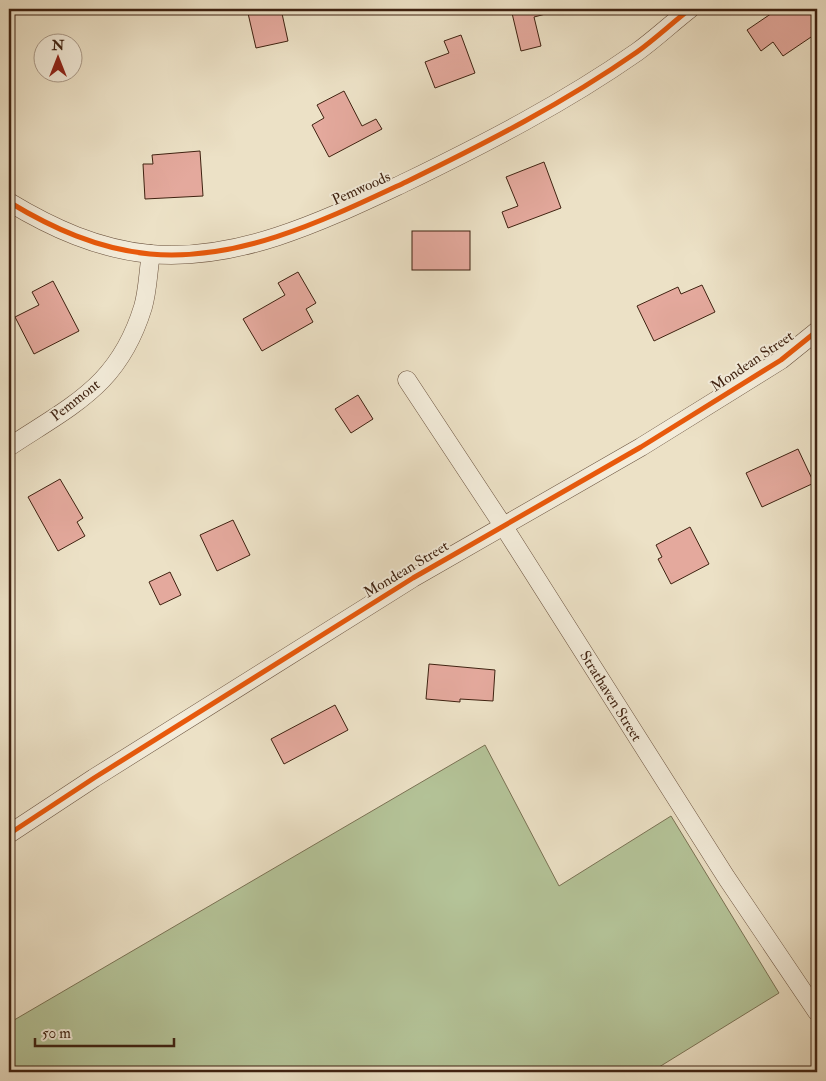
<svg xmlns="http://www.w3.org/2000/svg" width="826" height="1081" viewBox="0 0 826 1081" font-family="'IM FELL Double Pica',serif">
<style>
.green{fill:#b4c398;stroke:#7a7254}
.building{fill:#e4a99d;stroke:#3f2211}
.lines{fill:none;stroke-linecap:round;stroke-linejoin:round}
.minor-casing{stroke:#6a523e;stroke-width:19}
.minor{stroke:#f3ecda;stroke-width:18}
.cycleway-casing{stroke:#f3ecda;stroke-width:8}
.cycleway{stroke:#e8590c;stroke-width:5}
.labels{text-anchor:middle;stroke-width:4;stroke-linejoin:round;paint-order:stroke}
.street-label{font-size:15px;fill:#3f2211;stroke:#f3ecda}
</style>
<rect width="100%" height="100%" fill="#ece1c6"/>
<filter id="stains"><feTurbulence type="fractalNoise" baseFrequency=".004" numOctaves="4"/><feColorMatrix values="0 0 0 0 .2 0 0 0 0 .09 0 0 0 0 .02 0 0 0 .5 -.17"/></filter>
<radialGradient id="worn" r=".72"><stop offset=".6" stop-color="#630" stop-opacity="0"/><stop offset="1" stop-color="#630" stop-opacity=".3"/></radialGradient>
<polygon class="green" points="485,745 559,886 671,816 779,993 651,1072 9,1072 9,1023"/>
<g class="building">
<polygon points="247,9 281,9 288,41 256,48"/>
<polygon points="511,9 557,9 557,11 534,17 541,46 521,51"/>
<polygon points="778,9 811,9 817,17 817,33 783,56 773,42 761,51 747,30"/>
<polygon points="461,35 475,73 435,88 425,62 449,53 444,41"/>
<polygon points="344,91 362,126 376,119 382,129 329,157 312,125 324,118 317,105"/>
<polygon points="200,151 203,196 145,199 143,164 153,164 152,155"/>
<polygon points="544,162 561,208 508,228 502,212 518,206 506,177"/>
<rect x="412" y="231" width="58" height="39"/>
<polygon points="298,272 316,303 306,309 313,322 262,351 243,319 285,295 278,283"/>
<polygon points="53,281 79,331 34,354 15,317 39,305 32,292"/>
<polygon points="702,285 715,312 654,341 637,306 678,287 681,294"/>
<polygon points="358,395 373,419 351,433 335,409"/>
<polygon points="798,449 814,483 762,507 746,473"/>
<polygon points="60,479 83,518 77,522 85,536 58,551 28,497"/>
<polygon points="233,520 250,555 217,571 200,535"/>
<polygon points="690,527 709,564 671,584 658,559 662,557 656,545"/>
<polygon points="170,572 181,595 160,605 149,582"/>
<polygon points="429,664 495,670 493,701 460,699 460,702 426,699"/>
<polygon points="335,705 348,730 284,764 271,739"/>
</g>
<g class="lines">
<defs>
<g id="minor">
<path d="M9 202C52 228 98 249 150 254 240 262 327 219 406 182 486 143 564 103 637 52 655 39 672 23 690 9"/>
<polyline points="407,380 504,527 726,877 817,1012"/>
<path d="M9 447C40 426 76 407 102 380 121 360 135 333 143 307 148 290 148 271 151 254"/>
<polyline points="9,834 94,778 413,578 641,447 781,360 817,331"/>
</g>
</defs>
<use href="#minor" class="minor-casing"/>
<use href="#minor" class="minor"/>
<defs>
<g id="cycleway">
<path d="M9 202C52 228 98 249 150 254 240 262 327 219 406 182 486 143 564 103 637 52 655 39 672 23 690 9"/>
<polyline points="9,834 94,778 413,578 641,447 781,360 817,331"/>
</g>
</defs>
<use href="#cycleway" class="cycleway-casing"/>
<use href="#cycleway" class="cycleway"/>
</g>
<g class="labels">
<g class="street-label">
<text transform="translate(361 188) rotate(-24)" y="5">Pemwoods</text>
<text transform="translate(752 361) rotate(-34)" y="5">Mondean Street</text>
<text transform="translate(75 400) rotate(-38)" y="5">Pemmont</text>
<text transform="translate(406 569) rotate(-31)" y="5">Mondean Street</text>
<text transform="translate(611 696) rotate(58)" y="5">Strathaven Street</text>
</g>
</g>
<rect width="826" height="1081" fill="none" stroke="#ece1c6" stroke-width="30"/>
<rect x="10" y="10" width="806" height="1061" fill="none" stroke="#3f2211" stroke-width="2.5"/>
<rect x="15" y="15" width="796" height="1051" fill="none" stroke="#3f2211"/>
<g transform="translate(58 58)"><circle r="24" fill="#f3ecda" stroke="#ab9b8a"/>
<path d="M0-4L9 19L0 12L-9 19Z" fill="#8f2418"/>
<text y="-8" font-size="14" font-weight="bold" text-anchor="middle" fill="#3f2211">N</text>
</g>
<path d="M35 1038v8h139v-8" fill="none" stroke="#3f2211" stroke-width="2.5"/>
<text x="42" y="1038" font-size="15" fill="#3f2211" stroke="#f3ecda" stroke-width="4" paint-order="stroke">50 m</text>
<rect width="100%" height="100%" filter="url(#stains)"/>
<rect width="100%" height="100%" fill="url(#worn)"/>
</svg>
